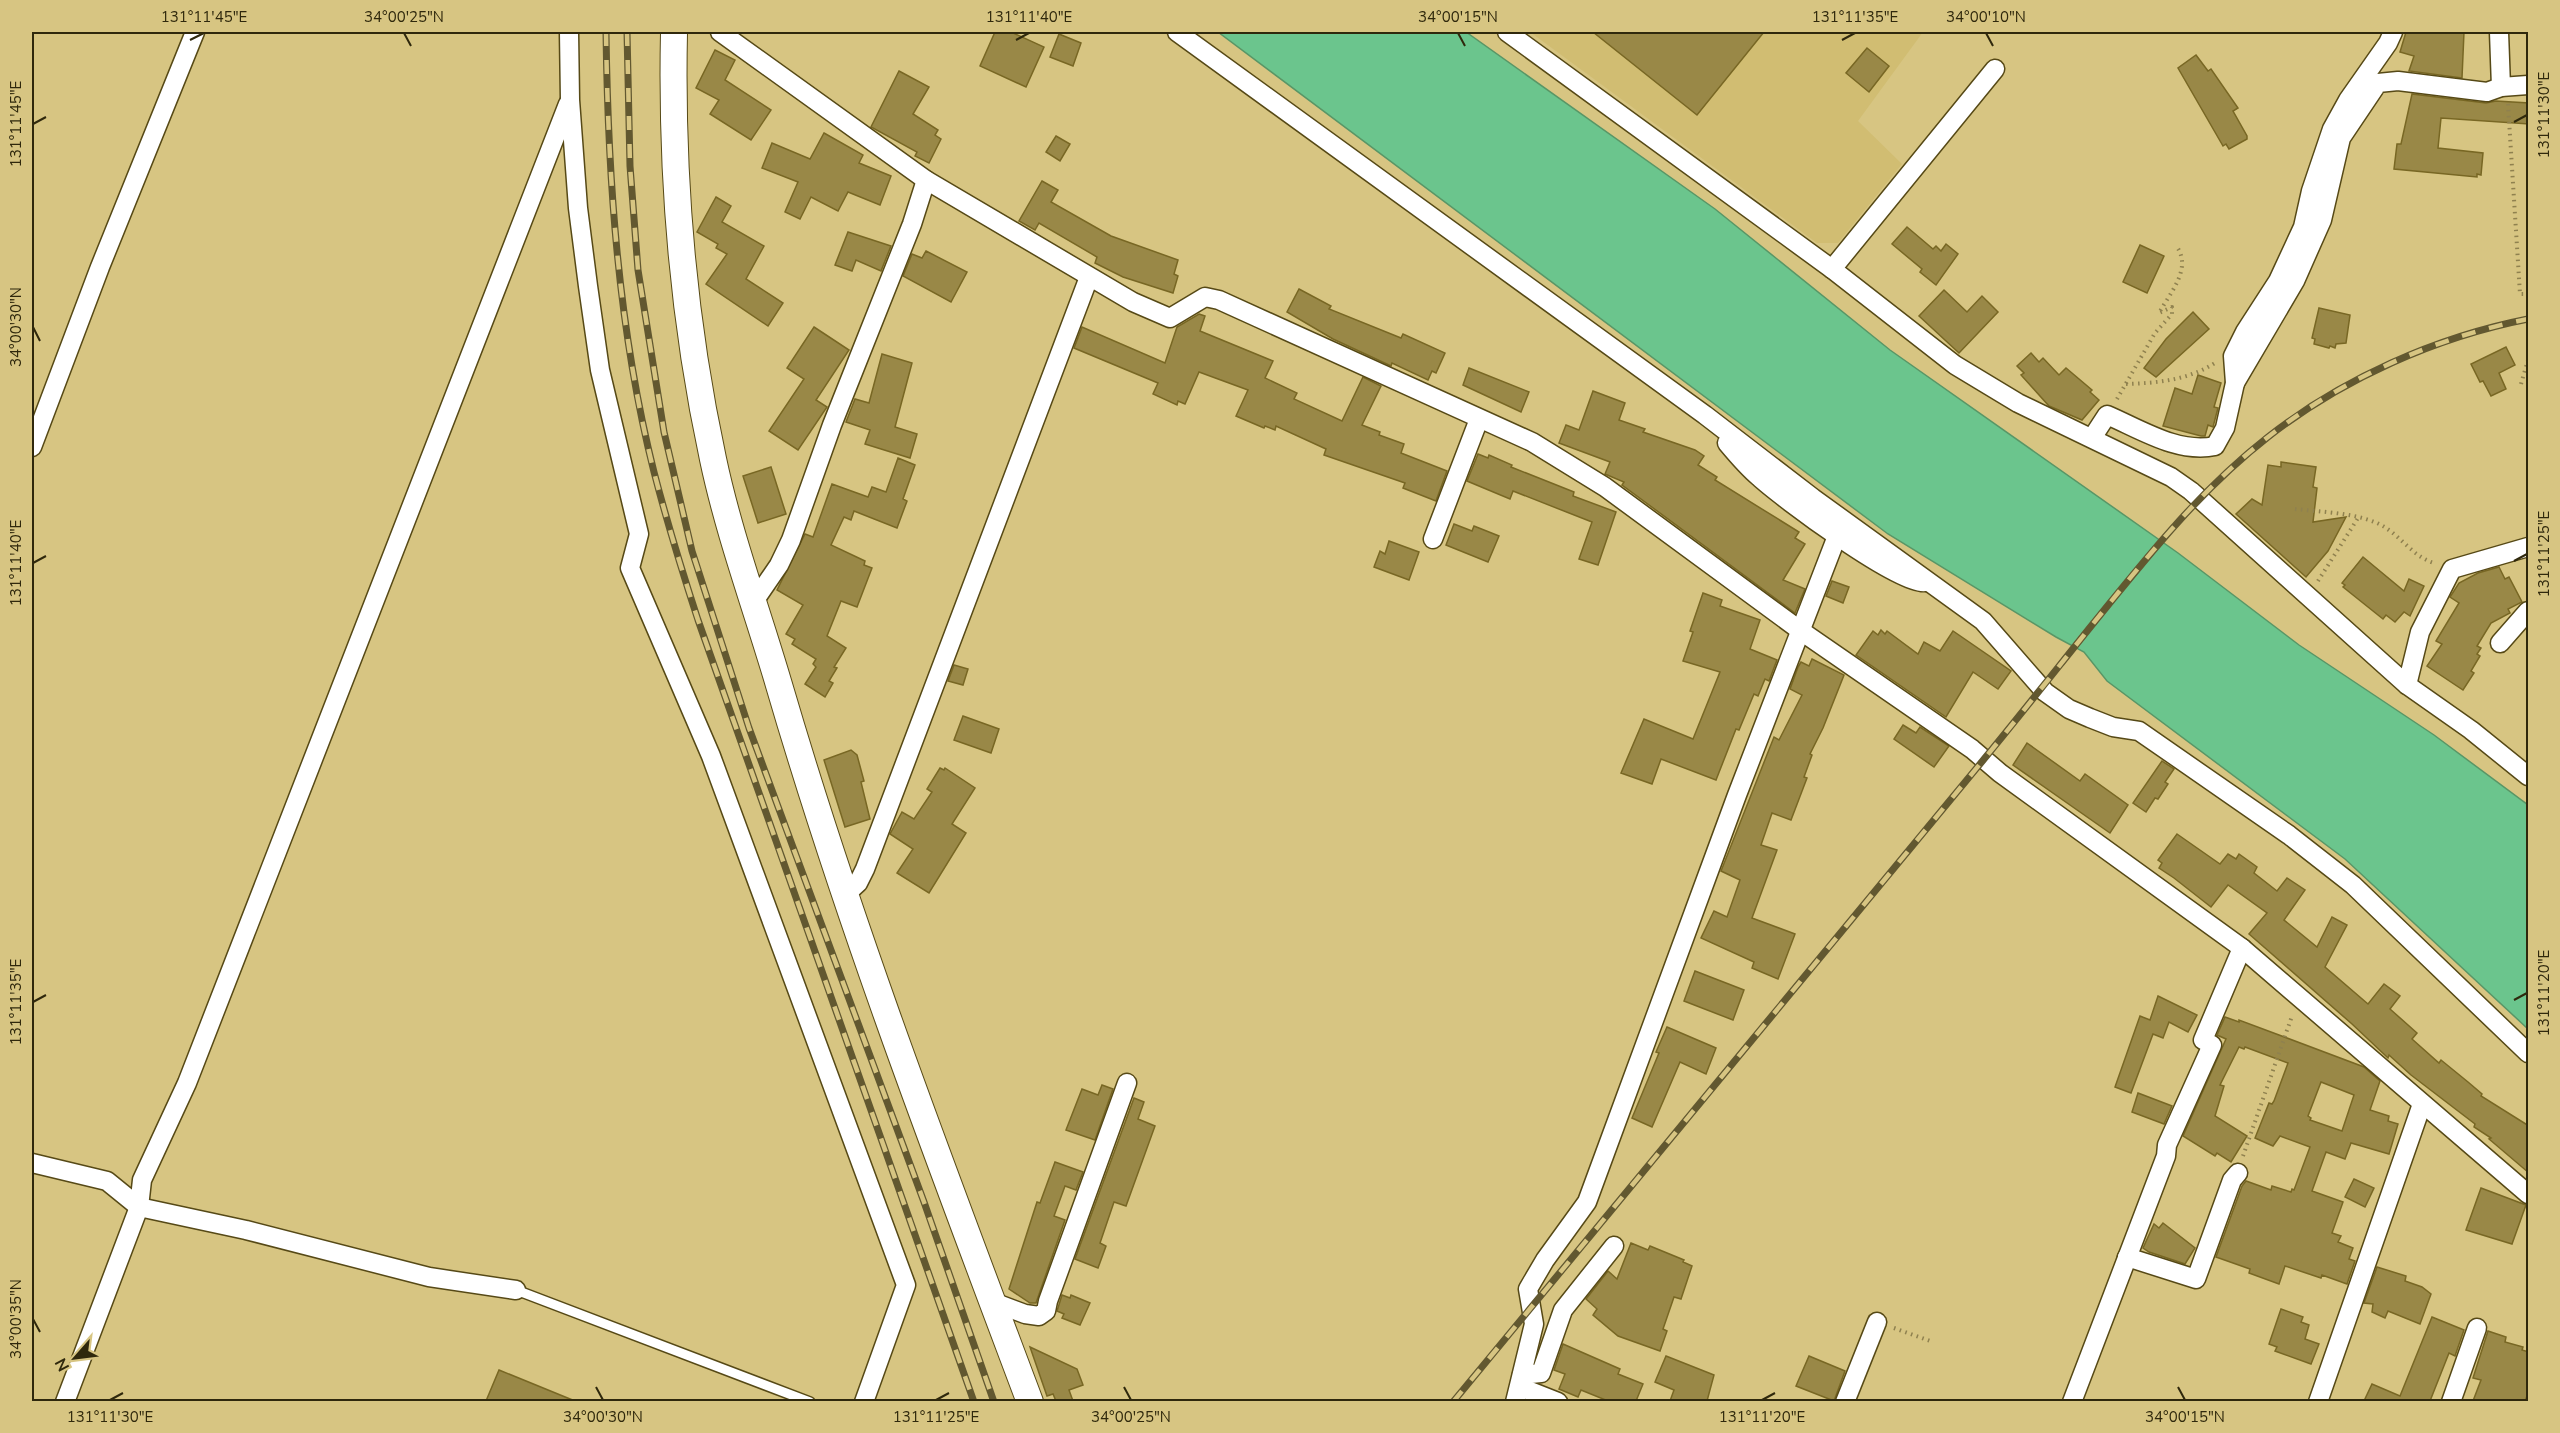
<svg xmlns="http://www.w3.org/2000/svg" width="2560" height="1433" viewBox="0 0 2560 1433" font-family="'Nunito Sans',sans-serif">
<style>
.built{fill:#d1bd72}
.water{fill:#6bc58d;stroke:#599666;stroke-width:1.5}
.building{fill:#998847;stroke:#786724;stroke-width:1.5;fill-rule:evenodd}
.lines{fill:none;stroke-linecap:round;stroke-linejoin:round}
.lane-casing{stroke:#564916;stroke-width:12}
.street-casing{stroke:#564916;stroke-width:21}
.secondary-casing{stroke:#564916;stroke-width:28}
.path{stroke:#8f814f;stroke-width:4;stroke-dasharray:1.5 4.5;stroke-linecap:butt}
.lane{stroke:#fff;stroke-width:9}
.street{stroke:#fff;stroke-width:18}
.secondary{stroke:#fff;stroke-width:26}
.rail-casing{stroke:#625830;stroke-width:7}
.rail{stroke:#d7c582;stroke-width:4.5;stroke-dasharray:14;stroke-linecap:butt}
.ticks{fill:none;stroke:#2f280c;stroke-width:2}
.neatline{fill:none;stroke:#2f280c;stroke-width:2}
.ticks-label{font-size:15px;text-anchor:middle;fill:#2f280c}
</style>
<rect width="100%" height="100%" fill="#d7c582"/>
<polygon class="built" points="1530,32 1923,32 1858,121 1902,164 1838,243 1817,243"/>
<polygon class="water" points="1218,32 1466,32 1715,209 1890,350 2178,553 2299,645 2434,735 2528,805 2528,1029 2345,859 2107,681 2084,652 2056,637 1888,534"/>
<g class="building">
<polygon points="995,32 1011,32 1044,47 1026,87 980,66"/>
<polygon points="1593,32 1764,32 1697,115"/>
<polygon points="2406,32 2464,32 2462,78 2409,71 2414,56 2400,52"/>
<polygon points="1059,34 1081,43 1073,66 1050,57"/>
<polygon points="1867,48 1889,66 1869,92 1846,73"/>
<polygon points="715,50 735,60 725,80 771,110 751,140 710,114 719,100 696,88"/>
<polygon points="2196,55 2208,71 2211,69 2238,108 2233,111 2247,136 2247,139 2229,149 2226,144 2223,146 2178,68"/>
<polygon points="899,71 929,87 913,114 938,130 935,135 941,139 929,163 915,156 917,152 871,127"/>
<polygon points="2412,94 2486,103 2496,101 2529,103 2529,124 2441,118 2438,148 2483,153 2481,175 2477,174 2477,177 2394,169 2397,144 2401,144"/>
<polygon points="824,133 863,155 859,163 891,176 880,205 848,192 838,211 811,197 800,219 785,212 798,182 762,168 772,143 810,159"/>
<polygon points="1056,136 1070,144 1060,161 1046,152"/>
<polygon points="1042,181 1058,190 1051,202 1111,236 1178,260 1174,274 1178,276 1173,293 1123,277 1095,263 1097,257 1039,223 1035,230 1019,221"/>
<polygon points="716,197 731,206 722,222 764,246 746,279 783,303 768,326 706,284 727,254 716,248 718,244 697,232"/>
<polygon points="1907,227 1933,249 1936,246 1941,251 1946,244 1958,254 1936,285 1920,272 1922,269 1892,244"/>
<polygon points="848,232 891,246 881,271 856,260 852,271 835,265"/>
<polygon points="2140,245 2164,256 2147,293 2123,282"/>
<polygon points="926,251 967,272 951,302 903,276 912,254 922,258"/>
<polygon points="1299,289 1331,306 1329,309 1401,338 1403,334 1445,353 1436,373 1432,371 1428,380 1392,363 1391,366 1333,339 1287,312"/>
<polygon points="1944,290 1967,312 1982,296 1998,312 1959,353 1919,316"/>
<polygon points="2319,308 2350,315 2346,343 2336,344 2335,348 2330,346 2329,348 2314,344 2315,339 2312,338"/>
<polygon points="2193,312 2209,329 2156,377 2144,368 2166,339"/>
<polygon points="1199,314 1205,316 1200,331 1273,361 1265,378 1297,393 1294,399 1342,421 1363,377 1381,386 1362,425 1380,432 1379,435 1404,444 1401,453 1447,471 1436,501 1403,488 1405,483 1324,455 1326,449 1276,426 1275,430 1265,426 1264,428 1236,416 1248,390 1199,372 1185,404 1178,401 1177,405 1153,394 1158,383 1074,348 1082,327 1165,363 1177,327"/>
<polygon points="814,327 849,350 816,400 827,407 798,450 769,431 804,379 787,368"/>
<polygon points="2506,347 2515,365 2499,373 2506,389 2491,396 2483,381 2480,382 2471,364"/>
<polygon points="2031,353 2039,362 2043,358 2059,375 2066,368 2092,390 2090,392 2099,400 2082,420 2049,406 2021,375 2024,373 2017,366"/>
<polygon points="882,354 912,363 895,427 917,434 910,458 865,444 870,430 846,422 855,399 869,403"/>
<polygon points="1469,368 1529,392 1521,412 1463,385"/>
<polygon points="2198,375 2221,383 2214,407 2218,408 2213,427 2208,425 2205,436 2201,436 2163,426 2175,388 2192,394"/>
<polygon points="1593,391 1625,403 1619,420 1645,429 1643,432 1695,450 1704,456 1698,465 1717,477 1715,480 1799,532 1795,538 1805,544 1783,580 1805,589 1795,613 1622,485 1624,482 1605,474 1610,462 1559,443 1566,425 1579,430"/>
<polygon points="1478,454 1488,458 1489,455 1512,465 1511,467 1574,492 1573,496 1616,512 1598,565 1579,559 1592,522 1513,491 1510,499 1467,481"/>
<polygon points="898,458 915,465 903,499 907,501 897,528 854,511 851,520 844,517 831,545 865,561 864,565 872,568 857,607 841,601 827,636 846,648 834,667 837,668 829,681 833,683 825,697 805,684 816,667 813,664 816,659 792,644 795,639 786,634 803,605 777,590 805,534 813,537 832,484 868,497 872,487 886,492"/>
<polygon points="2281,462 2316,467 2313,487 2317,488 2313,522 2346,517 2328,551 2306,577 2236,514 2252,499 2262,505 2268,465 2281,467"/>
<polygon points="771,467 786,514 758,523 743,476"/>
<polygon points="1454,524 1472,531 1474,526 1499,536 1488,562 1446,545"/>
<polygon points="1389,541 1419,552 1409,580 1374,567 1380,551 1385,554"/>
<polygon points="2363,557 2404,591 2409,579 2424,586 2410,616 2404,612 2395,622 2386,615 2383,619 2343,587 2345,585 2342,583"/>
<polygon points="2499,567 2505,579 2509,577 2522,602 2508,609 2510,613 2491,623 2477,646 2481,648 2477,654 2480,656 2471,671 2474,673 2463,690 2427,666 2442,644 2436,641 2459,603 2450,597 2459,583 2478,573"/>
<polygon points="1832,581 1849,587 1843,603 1826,596"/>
<polygon points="1703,593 1722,600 1720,606 1760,620 1750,649 1777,660 1769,681 1765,679 1758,696 1754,694 1739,730 1736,729 1716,780 1661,759 1652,784 1621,773 1644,719 1693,739 1720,672 1683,661 1693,632 1690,631"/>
<polygon points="1881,630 1885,634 1887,631 1918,654 1924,642 1940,651 1953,631 2011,671 1998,689 1973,672 1946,717 1856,655 1873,631 1878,635"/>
<polygon points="1812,659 1844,675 1823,728 1810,754 1812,755 1804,777 1807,778 1791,820 1772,813 1761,845 1777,850 1752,918 1795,934 1778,979 1752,968 1754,962 1701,938 1714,911 1727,917 1740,880 1721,871 1774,737 1779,740 1802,695 1790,689 1798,667 1801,662 1809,666"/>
<polygon points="954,665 968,669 963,685 948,681"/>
<polygon points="963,716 999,729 991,753 954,740"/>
<polygon points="1903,725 1916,733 1920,727 1949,746 1934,767 1894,739"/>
<polygon points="2027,743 2080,781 2085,774 2128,805 2110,833 2013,765"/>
<polygon points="851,750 857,755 864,781 861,782 870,819 845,827 824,760"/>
<polygon points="2162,761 2174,769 2165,782 2168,784 2158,799 2155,798 2146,812 2133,803"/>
<polygon points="940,768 944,770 945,768 975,788 952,824 966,833 929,893 897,873 913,849 890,834 902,812 914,819 932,792 927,789"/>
<polygon points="2177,834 2220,864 2228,854 2236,859 2239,854 2257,867 2254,873 2277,891 2287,878 2305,890 2284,920 2317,947 2332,917 2347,925 2325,967 2368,1004 2384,984 2400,996 2390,1009 2417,1033 2412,1039 2439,1063 2441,1060 2468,1082 2482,1094 2481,1096 2529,1126 2529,1173 2489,1139 2491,1138 2474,1127 2475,1124 2411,1075 2389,1055 2388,1058 2352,1024 2249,934 2267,913 2228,885 2211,907 2174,878 2159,868 2162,863 2158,860"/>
<polygon points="1695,971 1744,990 1733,1020 1684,1001"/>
<polygon points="2158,996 2197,1015 2188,1032 2169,1022 2163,1038 2153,1034 2131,1093 2115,1087 2140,1016 2150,1020"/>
<path d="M2225 1017 2239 1022V1020L2364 1067 2380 1081 2370 1110 2389 1116 2388 1121 2398 1124 2389 1154 2351 1143 2345 1159 2326 1152 2312 1191 2343 1202 2332 1233 2341 1236 2338 1242 2353 1248 2349 1259 2355 1261 2347 1284 2322 1275 2321 1278 2285 1266 2279 1284 2249 1273 2250 1269 2216 1257 2242 1186 2246 1181 2271 1190 2272 1186 2291 1192 2292 1189 2294 1190 2310 1147 2280 1136 2273 1146 2255 1138 2269 1103 2272 1104 2274 1101 2288 1063 2245 1047 2244 1049 2239 1047 2220 1085 2224 1086 2215 1116 2247 1136 2231 1162 2217 1153 2215 1156 2183 1136 2226 1039 2217 1035ZM2321 1082 2354 1095 2342 1131 2310 1120 2311 1118 2308 1116Z"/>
<polygon points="1667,1027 1716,1048 1706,1074 1680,1062 1652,1127 1632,1118 1659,1053 1656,1052"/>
<polygon points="1102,1085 1113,1089 1095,1140 1066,1130 1082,1089 1098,1095"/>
<polygon points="2138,1093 2172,1106 2164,1124 2132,1112"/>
<polygon points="1134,1098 1144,1102 1138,1119 1155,1126 1126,1206 1114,1202 1100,1243 1106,1246 1098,1268 1075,1259"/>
<polygon points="1055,1162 1083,1172 1076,1190 1065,1186 1054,1216 1065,1220 1036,1303 1030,1303 1009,1289 1037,1202 1040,1203"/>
<polygon points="2354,1179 2374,1188 2365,1207 2345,1197"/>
<polygon points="2481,1188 2526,1205 2512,1244 2466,1230"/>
<polygon points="2163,1223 2195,1248 2185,1264 2149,1252 2143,1248 2154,1224 2159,1228"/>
<polygon points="1631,1243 1648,1250 1650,1246 1684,1260 1683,1262 1692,1266 1681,1299 1674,1297 1663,1329 1667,1331 1660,1351 1618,1336 1593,1315 1597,1309 1586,1299 1608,1271 1617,1279"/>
<polygon points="2377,1267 2406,1276 2405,1281 2422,1287 2431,1294 2420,1324 2388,1311 2385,1318 2372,1312 2373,1304 2364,1303"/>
<polygon points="1062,1295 1070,1298 1071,1295 1090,1303 1080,1325 1062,1318 1064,1314 1057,1311"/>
<polygon points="2281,1309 2303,1317 2301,1322 2309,1325 2305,1339 2319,1344 2311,1364 2275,1351 2277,1347 2269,1344"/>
<polygon points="2432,1317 2464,1330 2455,1356 2449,1353 2430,1401 2364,1401 2372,1384 2400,1396"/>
<polygon points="2488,1331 2506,1337 2505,1342 2523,1347 2522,1350 2529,1352 2529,1391 2525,1401 2473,1401 2481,1380 2473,1378"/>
<polygon points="1563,1344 1620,1369 1618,1374 1643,1384 1636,1401 1608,1401 1581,1390 1578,1397 1559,1389 1565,1374 1554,1370"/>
<polygon points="1030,1347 1077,1369 1083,1385 1069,1390 1073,1401 1056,1401 1053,1394 1047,1396"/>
<polygon points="1666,1356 1714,1375 1707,1401 1670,1401 1674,1390 1655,1382"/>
<polygon points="1809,1356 1845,1371 1834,1401 1796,1386"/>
<polygon points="499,1370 575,1401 486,1401"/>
</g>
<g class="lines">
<defs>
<polyline id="lane" points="516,1290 810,1402"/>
<g id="street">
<polyline points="569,32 570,100 578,208 588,286 600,370 639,534 630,568 711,756 906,1285 864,1402"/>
<polyline points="720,32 926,180 1133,302 1170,318 1205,297 1219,300 1532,442 1605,487 1801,631 1972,749 2000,773 2242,948 2528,1194"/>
<polyline points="1177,32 1705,415 1813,498 1983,621 2045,692 2069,709 2090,718 2113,727 2139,731 2289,835 2353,885 2528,1053"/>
<polyline points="1507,32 1832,269 1955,365 2018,403 2171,477 2191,491 2407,685 2471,730 2528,776"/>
<polyline points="2499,32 2501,87"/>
<polyline points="1832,269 1995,69"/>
<polyline points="2235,383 2295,281 2322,220 2341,138 2378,83 2398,81 2487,92 2501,87 2528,85"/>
<path d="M2092 438 2107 415C2140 429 2178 454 2215 446L2225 428 2235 383 2233 356 2245 332 2278 281 2303 227 2311 191 2332 129 2348 100 2388 43 2393 32"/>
<path d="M1727 443C1737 455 1747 467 1759 477 1779 496 1903 588 1925 582"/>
<polyline points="32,447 100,267 195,32"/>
<polyline points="1433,539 1479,419"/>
<polyline points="755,600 779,565 791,540 832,425 912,224 926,180"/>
<polyline points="2500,643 2528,611"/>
<polyline points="2407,685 2420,632 2452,569 2528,547"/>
<polyline points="845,895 858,883 865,869 1089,277"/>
<polyline points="32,1163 107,1181 139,1207 246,1230 429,1277 516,1290"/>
<polyline points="2127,1257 2196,1279 2232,1180 2238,1173"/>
<polyline points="993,1302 1025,1314 1039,1316 1046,1311 1048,1301 1127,1083"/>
<polyline points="1522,1375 1541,1373 1563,1310 1614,1246"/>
<polyline points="1520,1387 1558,1402"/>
<polyline points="65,1402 139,1207 142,1180 187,1083 568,104"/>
<polyline points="1515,1402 1534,1324 1528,1289 1545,1260 1587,1202 1737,795 1837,536"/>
<polyline points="1845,1402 1877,1322"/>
<polyline points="2072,1402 2166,1156 2167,1145 2212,1045 2203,1040 2242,948"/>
<polyline points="2318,1402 2422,1104"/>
<polyline points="2451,1402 2477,1328"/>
</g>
<path id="secondary" d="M674 32C671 173 683 320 713 459 729 535 757 610 779 685 850 928 941 1165 1030 1402"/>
</defs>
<use href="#lane" class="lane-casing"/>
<use href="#street" class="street-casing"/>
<use href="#secondary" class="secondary-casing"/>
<g class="path">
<polyline points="2508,104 2520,294 2528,294"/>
<path d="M2126 384C2158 383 2188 380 2215 363"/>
<polyline points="2521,384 2528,360"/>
<path d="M2117 399 2155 333 2172 314V307L2159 313C2170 293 2192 269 2177 247"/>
<path d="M2295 509C2322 512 2364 513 2386 528 2403 539 2414 557 2434 563"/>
<polyline points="2318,581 2358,518"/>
<polyline points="2243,1156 2292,1016"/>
<polyline points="1894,1328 1933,1342"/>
</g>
<use href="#lane" class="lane"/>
<use href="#street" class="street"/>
<use href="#secondary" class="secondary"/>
<defs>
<g id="rail">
<path d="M606 32C608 179 618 329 654 472 667 522 682 571 698 620L974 1402"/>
<polyline points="627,32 630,166 638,270 664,432 692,551 749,728 924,1202 994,1402"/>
<path d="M1453 1402C1629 1189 1804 977 1980 764 2018 718 2055 671 2092 625 2147 557 2199 491 2268 437 2342 379 2436 337 2528 319"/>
</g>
</defs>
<use href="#rail" class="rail-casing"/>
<use href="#rail" class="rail"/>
</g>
<path class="ticks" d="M404 33 411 46M1458 33 1465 46M1986 33 1993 46M190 40 204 33M1016 40 1029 33M1842 40 1855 33M2514 122 2527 115M33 124 46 117M33 327 40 341M2514 561 2527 554M33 563 46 556M2514 1000 2527 993M33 1002 46 995M33 1319 40 1332M596 1387 603 1400M1124 1387 1131 1400M2178 1387 2185 1400M110 1400 123 1393M936 1400 949 1393M1762 1400 1775 1393"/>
<rect width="2560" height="1433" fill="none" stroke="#d7c582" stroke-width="66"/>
<g transform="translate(75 1358) rotate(242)" stroke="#d7c582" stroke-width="4.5" paint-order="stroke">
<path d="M0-4.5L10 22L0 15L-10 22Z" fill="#2f280c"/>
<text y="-9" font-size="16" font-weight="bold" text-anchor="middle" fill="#2f280c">N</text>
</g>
<rect x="33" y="33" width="2494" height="1367" class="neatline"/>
<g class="ticks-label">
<text x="204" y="22">131°11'45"E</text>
<text x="404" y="22">34°00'25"N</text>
<text x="1029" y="22">131°11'40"E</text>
<text x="1458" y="22">34°00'15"N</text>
<text x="1855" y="22">131°11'35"E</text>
<text x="1986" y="22">34°00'10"N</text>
<text transform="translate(2544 115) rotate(-90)" y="5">131°11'30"E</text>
<text transform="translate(16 124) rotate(-90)" y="5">131°11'45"E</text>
<text transform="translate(16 327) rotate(-90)" y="5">34°00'30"N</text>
<text transform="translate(2544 554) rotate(-90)" y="5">131°11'25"E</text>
<text transform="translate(16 563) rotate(-90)" y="5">131°11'40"E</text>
<text transform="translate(2544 993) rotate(-90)" y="5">131°11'20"E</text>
<text transform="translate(16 1002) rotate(-90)" y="5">131°11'35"E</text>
<text transform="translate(16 1319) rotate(-90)" y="5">34°00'35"N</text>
<text x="110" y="1422">131°11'30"E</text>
<text x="603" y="1422">34°00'30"N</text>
<text x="936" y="1422">131°11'25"E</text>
<text x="1131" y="1422">34°00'25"N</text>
<text x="1762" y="1422">131°11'20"E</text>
<text x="2185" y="1422">34°00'15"N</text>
</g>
</svg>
